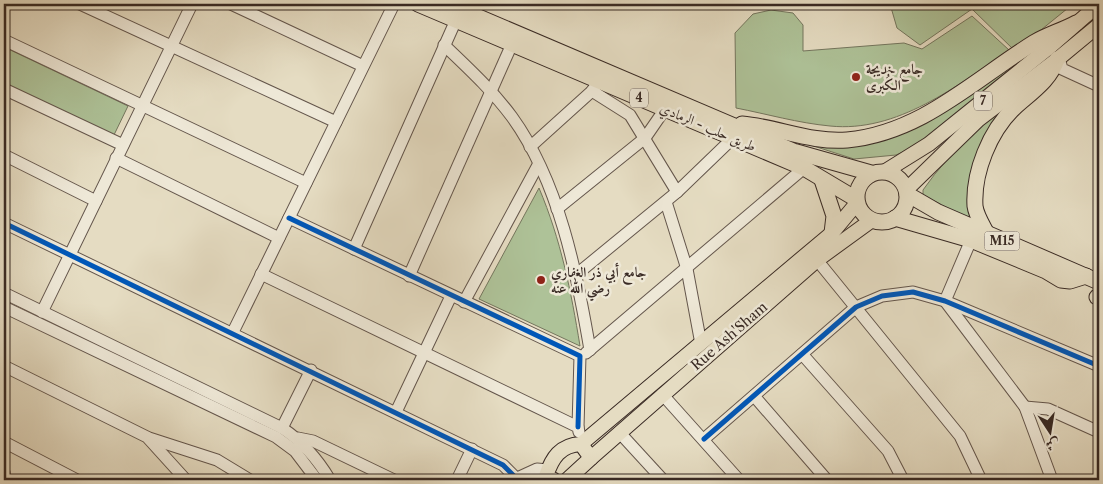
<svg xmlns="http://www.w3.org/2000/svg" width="1103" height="484" viewBox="0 0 1103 484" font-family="'Libre Caslon Text',Amiri,serif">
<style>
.green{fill:#aec298;stroke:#74765e}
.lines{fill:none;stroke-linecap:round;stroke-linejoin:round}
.minor-casing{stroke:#64564c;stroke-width:13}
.major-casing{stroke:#392a24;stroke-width:16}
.highway-casing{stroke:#392a24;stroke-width:17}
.minor{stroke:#eee8d7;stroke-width:11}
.major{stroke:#e5dcc2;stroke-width:14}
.highway{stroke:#e5dcc2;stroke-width:15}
.cycleway-casing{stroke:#eee8d7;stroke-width:8}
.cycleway{stroke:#0057b8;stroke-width:5}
.poi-dot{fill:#8f2418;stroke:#eee8d7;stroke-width:2}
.labels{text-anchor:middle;stroke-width:5;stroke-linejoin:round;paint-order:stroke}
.shield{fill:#eee8d7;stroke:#6f635a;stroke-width:1}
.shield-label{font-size:12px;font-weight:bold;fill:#392a24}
.poi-label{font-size:14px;font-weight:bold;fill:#392a24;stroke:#eee8d7;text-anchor:start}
.street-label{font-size:14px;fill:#392a24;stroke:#eee8d7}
</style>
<rect width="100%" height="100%" fill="#e5dcc2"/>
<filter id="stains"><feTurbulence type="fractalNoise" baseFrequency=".004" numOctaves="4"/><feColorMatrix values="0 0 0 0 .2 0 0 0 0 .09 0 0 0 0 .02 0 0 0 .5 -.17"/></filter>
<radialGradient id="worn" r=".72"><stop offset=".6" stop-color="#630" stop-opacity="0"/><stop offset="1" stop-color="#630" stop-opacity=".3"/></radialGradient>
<g class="green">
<polygon points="890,4 1073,4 1015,51 972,9 920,45 897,28"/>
<path d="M771 10 793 13 803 25V51L904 43 922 49 972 16 1009 50C957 86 897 133 830 126 798 123 767 114 736 108L735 33 753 14Z"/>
<polygon points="4,47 128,106 113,137 4,84"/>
<polygon points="1041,47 949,122 908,150 896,155 854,159 767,131 870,141"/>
<path d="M1032 85 984 137 978 224 923 195V190C952 148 992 116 1032 85Z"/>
<path d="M539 188C561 240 571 291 580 346L479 299Z"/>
</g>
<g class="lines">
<defs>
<g id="minor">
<polyline points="80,4 336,122"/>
<polyline points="231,4 363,66"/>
<polyline points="4,40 306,183"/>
<path d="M444 45C468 68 492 90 512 117 559 182 577 273 590 350"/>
<polyline points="1059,58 1062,69 1099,86"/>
<polyline points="599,81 592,91 630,115 677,192"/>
<polyline points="4,89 123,145"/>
<polyline points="530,147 592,91"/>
<polyline points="4,155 96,201"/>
<polyline points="116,158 279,238"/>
<polyline points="666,202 687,269 701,344"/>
<polyline points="557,209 645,138 665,109"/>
<polyline points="289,218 580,356 578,427"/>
<polyline points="4,223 503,465 516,478"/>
<polyline points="971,240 945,301 1025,407 1052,480"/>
<polyline points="354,249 456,20"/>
<polyline points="817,260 960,436 981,480"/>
<polyline points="261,274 578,427 579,432"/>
<polyline points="577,274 677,192 733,138"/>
<polyline points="409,276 512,44"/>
<path d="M4 293 282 428C303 442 317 458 330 480"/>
<polyline points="464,302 538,165"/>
<polyline points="4,307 276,437 295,451 317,480"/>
<polyline points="42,312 192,4"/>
<polyline points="233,332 394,4"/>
<polyline points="586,353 804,168"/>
<polyline points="802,354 888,451 903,480"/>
<polyline points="4,366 147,437 186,480"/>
<polyline points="662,394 739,480"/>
<polyline points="754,396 827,480"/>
<polyline points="1025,407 1048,409 1099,432"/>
<polyline points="396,412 451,296"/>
<polyline points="282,428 311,370"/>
<polyline points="619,432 663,480"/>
<polyline points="149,438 217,460 250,480"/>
<polyline points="298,438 313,441 394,480"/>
<polyline points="704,439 856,307 882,296 913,292 945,301 1099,366"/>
<polyline points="4,442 77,480"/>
<polyline points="4,472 5,480"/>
<polyline points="457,480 472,449"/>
<polyline points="513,480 537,469 548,470"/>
</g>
<g id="major">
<polyline points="884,172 929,144 1052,45 1099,4"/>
<polyline points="906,190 978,120 1059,58 1099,25"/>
<polyline points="581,444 832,233 857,203"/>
<polyline points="591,458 817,260 872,220"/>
<path d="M554 480 546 476C552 458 560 445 581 444L591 458 567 480"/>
</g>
<g id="highway">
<polyline points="418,4 804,168 856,199"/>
<polyline points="448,4 793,151 871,173"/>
<path d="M742 124C777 127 812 143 847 140 922 133 975 79 1035 42 1047 35 1063 30 1076 23"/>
<circle cx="882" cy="197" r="25"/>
<polyline points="822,180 834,216 832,233"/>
<polyline points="907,194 938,212 1099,282"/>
<polyline points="895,218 971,240 1046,271 1061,280 1070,281 1086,276"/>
<path d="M987 234C983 226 976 215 975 206 973 172 990 131 1014 108 1029 94 1051 80 1057 59"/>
<polyline points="1097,297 1099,298"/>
</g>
</defs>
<use href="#minor" class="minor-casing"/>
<use href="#major" class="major-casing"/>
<use href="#highway" class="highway-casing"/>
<use href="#minor" class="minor"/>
<use href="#major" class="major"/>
<use href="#highway" class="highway"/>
<defs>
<g id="cycleway">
<polyline points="289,218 580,356 578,427"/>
<polyline points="4,223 503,465 516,478"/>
<polyline points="704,439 856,307 882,296 913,292 945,301 1099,366"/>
</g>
</defs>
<use href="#cycleway" class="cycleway-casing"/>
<use href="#cycleway" class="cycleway"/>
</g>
<g class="poi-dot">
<circle cx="856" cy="77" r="5"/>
<circle cx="541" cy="280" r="5"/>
</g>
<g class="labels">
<g class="shield">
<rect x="630" y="88.5" width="18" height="19" rx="4"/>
<rect x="974" y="91.5" width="18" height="19" rx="4"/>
<rect x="984.5" y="231.5" width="35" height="19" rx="4"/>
</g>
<g class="shield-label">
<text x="639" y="102">4</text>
<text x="983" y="105">7</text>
<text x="1002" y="245">M15</text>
</g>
<g class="poi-label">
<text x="866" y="74">جامع خديجة<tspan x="866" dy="16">الكُبرى</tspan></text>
<text x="551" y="277">جامع أبي ذر الغفاري<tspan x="551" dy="16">رضي الله عنه</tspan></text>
</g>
<g class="street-label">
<text transform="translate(708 127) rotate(23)" y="5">طريق حلب - الرمادي</text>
<text transform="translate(729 336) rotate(-41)" y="5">Rue Ash'Sham</text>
</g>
</g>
<rect width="1103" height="484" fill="none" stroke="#e5dcc2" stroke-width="20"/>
<rect x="5" y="5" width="1093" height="474" fill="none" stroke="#392a24" stroke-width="2.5"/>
<rect x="10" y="10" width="1083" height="464" fill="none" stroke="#392a24"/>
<g transform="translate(1050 432) rotate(168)" stroke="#eee8d7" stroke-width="4" paint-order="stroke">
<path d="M0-4L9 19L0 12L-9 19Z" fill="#392a24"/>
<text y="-8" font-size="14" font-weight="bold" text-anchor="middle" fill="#392a24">ش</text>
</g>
<rect width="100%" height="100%" filter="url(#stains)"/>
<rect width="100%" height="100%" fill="url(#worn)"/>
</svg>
